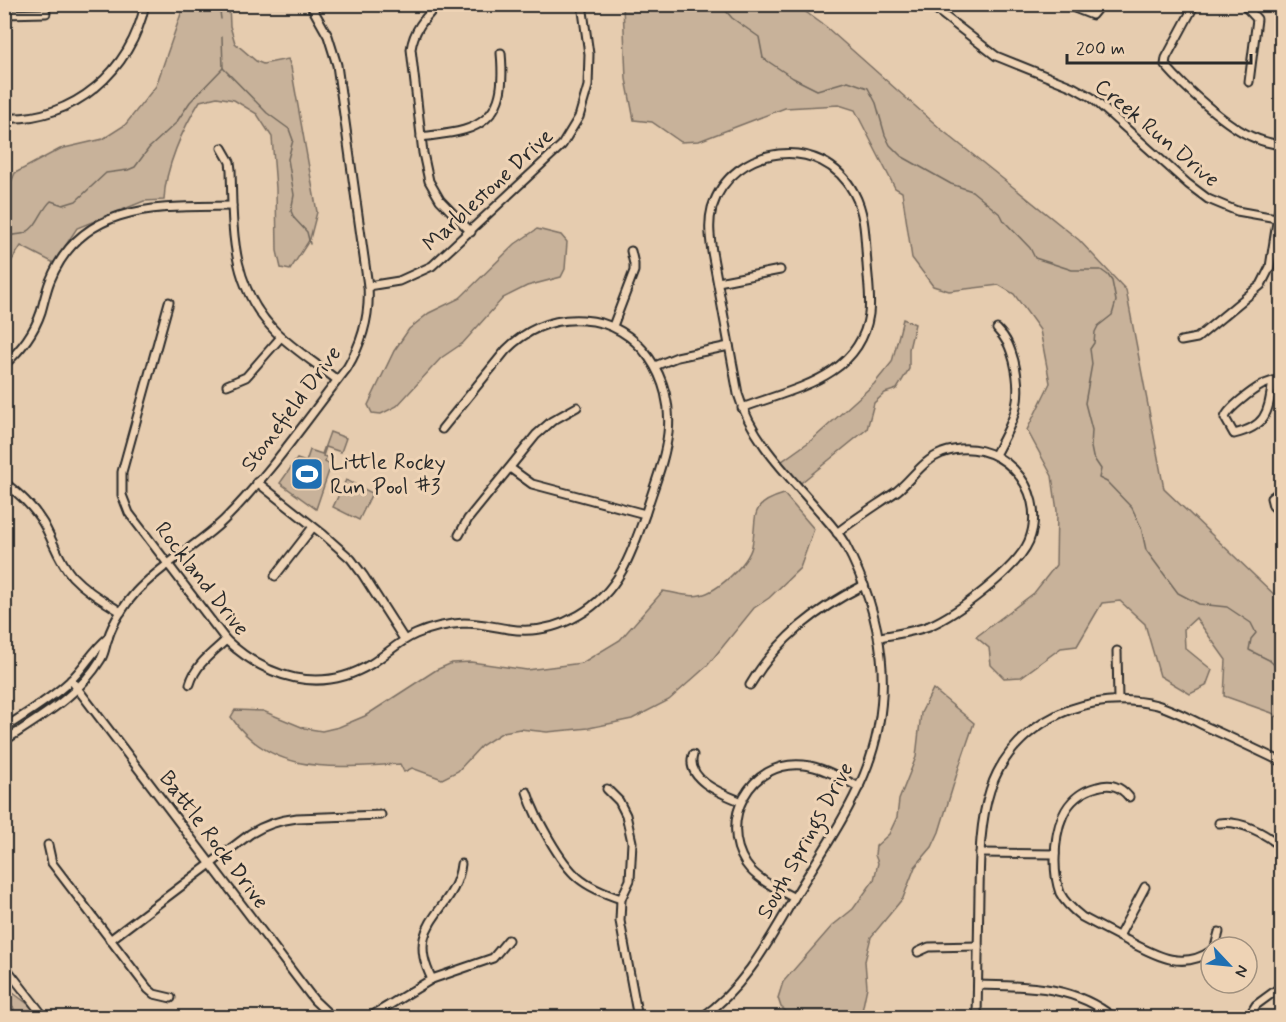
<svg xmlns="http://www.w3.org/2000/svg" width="1286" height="1022" viewBox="0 0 1286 1022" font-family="Mynerve,sans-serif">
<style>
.green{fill:#c8b29a;stroke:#7a6e62;stroke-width:1.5}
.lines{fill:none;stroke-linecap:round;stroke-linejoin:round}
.stream{stroke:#6f665b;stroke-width:1.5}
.minor-casing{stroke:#2b2b2b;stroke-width:11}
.minor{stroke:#eed3b5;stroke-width:7}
.labels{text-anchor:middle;stroke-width:6;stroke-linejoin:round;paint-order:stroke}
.street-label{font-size:22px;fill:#2b2b2b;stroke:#eed3b5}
.poi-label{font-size:22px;fill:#2b2b2b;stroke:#eed3b5;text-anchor:start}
</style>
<rect width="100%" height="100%" fill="#e6ccaf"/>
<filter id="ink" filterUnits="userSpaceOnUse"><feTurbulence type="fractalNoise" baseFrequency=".0167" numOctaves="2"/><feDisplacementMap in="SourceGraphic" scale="12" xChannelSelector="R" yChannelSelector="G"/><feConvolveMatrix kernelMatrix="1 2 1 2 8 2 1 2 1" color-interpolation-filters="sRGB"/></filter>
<g filter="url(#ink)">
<g class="green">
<path d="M184 5H229L230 26 235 43 256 61 263 64 288 59 291 67 317 212 310 239 290 270 281 268 277 251 276 188 272 137 257 114 234 100 217 97 200 101C183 128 165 168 164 200L144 201 77 228 54 263 21 246 5 271V196L15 173 60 149 103 139 125 125 156 86Z"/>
<polygon points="623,5 796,5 825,26 942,130 1079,240 1126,290 1164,489 1281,601 1281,720 1272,713 1224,696 1226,660 1196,618 1184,629 1185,648 1212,670 1206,686 1190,694 1160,676 1145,624 1120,601 1102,603 1077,646 1061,648 1021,677 1004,678 991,665 989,648 976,637 1034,593 1056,565 1057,511 1052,476 1027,430 1050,383 1040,330 1014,294 999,285 949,291 933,286 912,258 902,192 895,188 855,110 839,105 785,108 699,141 681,142 652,122 634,120 626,79"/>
<polygon points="537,229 561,235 567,242 565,269 561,277 527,286 503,298 463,343 441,358 397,406 381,414 372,413 368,405 394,351 409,329 429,313 460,298 515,244"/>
<polygon points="903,319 915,324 909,349 909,369 897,389 885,393 874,403 867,429 797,486 778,464 813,439 874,384 892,362"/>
<polygon points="330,432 346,438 341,452 326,447 323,456 326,457 325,462 331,465 316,509 280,483 297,459 306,462 310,450 322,454"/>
<polygon points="346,480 372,493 359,520 333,507"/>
<path d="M784 494 814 529 800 568 769 598 754 608 707 666 669 700 632 719 589 728 547 732 520 729 503 732 481 746 458 771 442 779 412 768 404 772 400 764C338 767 272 777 231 717L235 710 263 711 304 728 322 731 339 727 365 716 436 670 452 663 471 662 527 670 582 663 620 640 663 591C673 592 689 598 700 595 717 592 748 564 752 546 758 516 747 505 784 494Z"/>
<polygon points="933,689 974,723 959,767 939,832 932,847 915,867 903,898 871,937 865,961 867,987 862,1011 855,1016 845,1018 820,1017 787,1012 781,1007 778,998 783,982 832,926 853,909 874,880 878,863 875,855 876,846 889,834 897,817 899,800 916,757 921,713"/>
<polygon points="5,987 32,1007 39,1017 5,1017 5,1005 10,1013 14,1009 13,1007 5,1000"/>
</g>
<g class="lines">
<g class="stream">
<polyline points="219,4 221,19"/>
<polyline points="720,4 732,18 759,37 763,58 793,78 817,90 848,81 868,88 876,103 885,135 890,145 901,156 951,184 972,191 1001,215 1004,221 1030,248 1035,258 1072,270 1101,270 1108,275 1112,281 1116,301 1112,315 1098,326 1095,332 1094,343 1090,349 1092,364 1085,403 1092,430 1091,447 1093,457 1101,469 1099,478 1107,482 1132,508 1141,527 1146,550 1178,593 1199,604 1227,607 1251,623 1256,633 1251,639 1249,650 1269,660 1282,672"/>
<polyline points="222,37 223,68 267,113 289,129 293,140 288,159 294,195 291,211 294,218 307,232 310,244"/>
<path d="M4 236C11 235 19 235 25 233 38 227 41 210 51 201L63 205 76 201 106 173 128 170 135 167 149 148 176 123 190 102 223 68"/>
</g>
<defs>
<g id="minor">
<path d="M438 4C425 18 414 29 411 49L423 153 429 181 440 200 471 232"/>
<polyline points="929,4 996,56 1073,87 1091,97 1188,184 1208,199 1237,211 1282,219"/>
<polyline points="1064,4 1092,15 1101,4"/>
<path d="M1195 4 1166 58 1165 65C1184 87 1228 128 1255 138 1263 142 1273 143 1282 146"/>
<polyline points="1243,4 1257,19 1249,82"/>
<polyline points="4,14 46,13"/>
<path d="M4 118C73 122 132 70 145 4"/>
<path d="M421 137C435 135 450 134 464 130 503 119 504 86 501 53"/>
<path d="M222 148 230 162 231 170C233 230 230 285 275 331 293 349 317 364 337 380"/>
<polyline points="718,282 780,270"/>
<polyline points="368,286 399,281 432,266 562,145 579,117 588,86 589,54 582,4"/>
<path d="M169 302 122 472V495L129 513 226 640C267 678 320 695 371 664 387 654 399 641 416 634 432 627 447 624 464 623 480 623 494 627 509 629 533 633 558 627 579 615 619 592 632 553 646 512 654 486 665 460 668 433 674 380 640 323 583 320 553 318 527 329 506 350L442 429"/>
<polyline points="613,326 634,271 634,264 631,251"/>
<polyline points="1181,341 1197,338 1261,285 1270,267 1282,190"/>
<path d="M4 365C21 350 34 333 41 312 44 302 46 291 50 281 82 201 161 207 232 206"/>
<polyline points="655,366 677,357 729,346"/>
<path d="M1273 381C1268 411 1268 426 1234 434L1225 418C1227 409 1253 390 1262 385 1268 382 1275 380 1282 379"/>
<polyline points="227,385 246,377 281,337"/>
<path d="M995 455C1014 419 1024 402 1014 361 1010 347 1007 339 997 329"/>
<polyline points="510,468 532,484 645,514"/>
<path d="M4 482C19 494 33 506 43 523 53 540 58 560 72 576 86 591 104 601 121 612"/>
<polyline points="257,482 324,535 351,559 363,575 404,639"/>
<polyline points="1282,490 1271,498 1273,506 1282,514"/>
<path d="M837 533C856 518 877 505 897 491 913 478 922 461 942 453 996 433 1050 487 1029 541 1017 569 957 614 929 626 913 632 896 634 880 637"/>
<polyline points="459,535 468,519 536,435 552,421 577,407"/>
<polyline points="275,576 313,527"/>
<polyline points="1117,651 1118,700"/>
<polyline points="71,680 314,1000 333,1018"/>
<path d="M190 684C196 664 211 654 226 640"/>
<path d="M750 685C779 637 815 610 864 585"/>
<path d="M4 728C27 713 51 699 70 681 84 668 93 650 108 638"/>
<path d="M4 741C39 718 79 696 101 659 105 652 105 646 108 638 113 622 125 604 136 592 162 564 197 546 224 520 270 474 307 419 347 368 362 343 370 315 368 286L337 65 328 36 310 4"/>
<path d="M693 755C685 780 723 794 740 801"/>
<polyline points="607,789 619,801 626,815 632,842 630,880 621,899 620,921 638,1018"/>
<path d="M527 792C532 809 540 823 549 839 570 875 581 886 621 899"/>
<path d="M1129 797C1120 786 1111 783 1097 787 1062 796 1055 829 1055 861 1055 872 1056 882 1060 893 1065 903 1073 910 1082 917 1097 925 1112 933 1128 941 1155 955 1182 971 1211 951"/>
<path d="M1219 823C1240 820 1266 833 1282 848"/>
<polyline points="48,845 52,863 148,989 154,994 171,998"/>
<polyline points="980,853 1055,854"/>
<path d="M794 898C778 889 757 880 746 864 718 821 750 760 803 765 823 767 841 778 859 787"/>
<polyline points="1119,936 1145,887"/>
<path d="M110 940 250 834C264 825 281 820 297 818L381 815"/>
<polyline points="1215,947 1219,932"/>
<polyline points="918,952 929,947 978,946"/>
<polyline points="4,965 45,1018"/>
<path d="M432 979C402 922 456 912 461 864"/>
<path d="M978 985C1027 986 1074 985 1114 1018"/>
<polyline points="368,1018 432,979 493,958 508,940"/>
<path d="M701 1018C746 987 770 939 797 893 820 855 847 816 864 775 896 697 884 617 845 544 837 530 824 517 814 505 784 471 751 438 738 394L712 252C710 237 708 223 712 208 732 144 823 133 854 193 866 215 865 240 867 264 868 280 871 298 869 314 860 378 792 389 742 408"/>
<path d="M977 1018C978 976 978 935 979 894 980 819 981 752 1059 714 1089 700 1124 697 1157 705 1174 710 1191 719 1207 727 1232 738 1257 750 1282 762"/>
<polyline points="1248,1018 1256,1005 1282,986"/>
</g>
</defs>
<use href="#minor" class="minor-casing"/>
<use href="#minor" class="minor"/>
</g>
</g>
<defs>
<symbol id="stadium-square" viewBox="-11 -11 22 22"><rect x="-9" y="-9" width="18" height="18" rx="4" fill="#1f6fb2" stroke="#eed3b5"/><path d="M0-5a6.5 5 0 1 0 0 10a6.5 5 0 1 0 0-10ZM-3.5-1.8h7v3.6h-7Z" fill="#fff"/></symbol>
</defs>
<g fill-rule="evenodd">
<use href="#stadium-square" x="288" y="455" width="38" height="38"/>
</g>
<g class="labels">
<g class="street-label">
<text transform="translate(1158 132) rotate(40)" y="8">Creek Run Drive</text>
<text transform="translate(487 189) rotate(-43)" y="8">Marblestone Drive</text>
<text transform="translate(290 408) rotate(-53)" y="8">Stonefield Drive</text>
<text transform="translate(203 578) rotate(52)" y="8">Rockland Drive</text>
<text transform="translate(215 839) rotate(53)" y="8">Battle Rock Drive</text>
<text transform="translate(804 840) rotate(-61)" y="8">South Springs Drive</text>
</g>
<g class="poi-label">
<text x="330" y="469">Little Rocky<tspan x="330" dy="25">Run Pool #3</tspan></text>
</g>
</g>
<rect width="1286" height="1022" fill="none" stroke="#eed3b5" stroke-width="24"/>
<rect x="12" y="12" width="1262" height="998" fill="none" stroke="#2b2b2b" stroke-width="2" filter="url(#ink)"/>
<g transform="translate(1229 965) rotate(116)"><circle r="28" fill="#eed3b5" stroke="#a0907e" stroke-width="1.5"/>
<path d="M0-4.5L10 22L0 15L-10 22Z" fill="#1f6fb2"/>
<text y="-9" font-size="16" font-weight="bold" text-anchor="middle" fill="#2b2b2b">N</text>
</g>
<path d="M1067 54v9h184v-9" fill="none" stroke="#2b2b2b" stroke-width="3"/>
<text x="1076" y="54" font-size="18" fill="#2b2b2b" stroke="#eed3b5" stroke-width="4.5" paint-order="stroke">200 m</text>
</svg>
